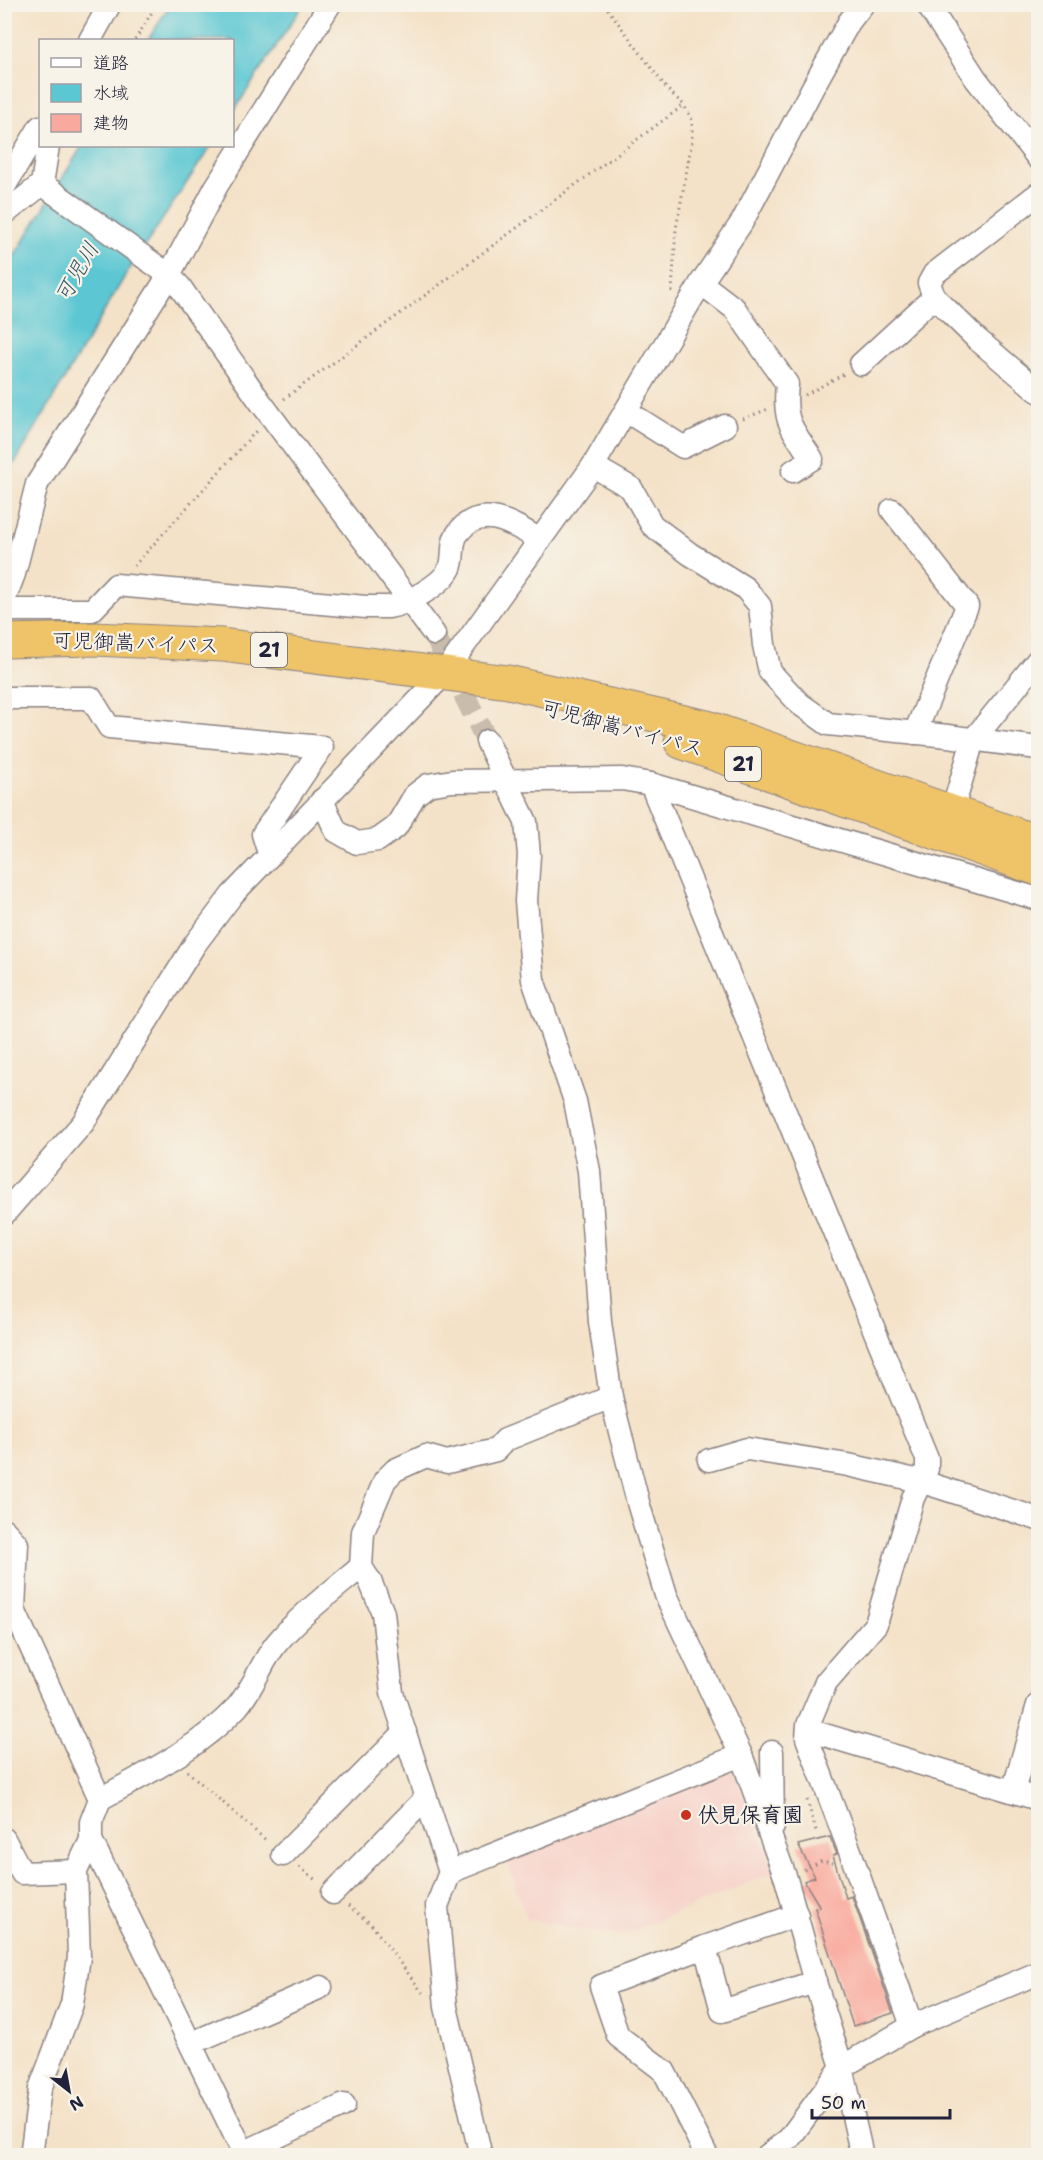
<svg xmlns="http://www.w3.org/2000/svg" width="1043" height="2160" viewBox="0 0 1043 2160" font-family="'Shantell Sans','Klee One',sans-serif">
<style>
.built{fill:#f7d1c9}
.water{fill:#5bc7d3;stroke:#3e7487;stroke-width:1.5}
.building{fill:#f9a99d}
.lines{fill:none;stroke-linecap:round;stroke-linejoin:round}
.minor-tunnel{stroke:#cabcac;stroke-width:22;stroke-dasharray:22 11;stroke-linecap:butt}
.minor-casing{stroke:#8b8282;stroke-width:25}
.highway-casing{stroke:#8b8282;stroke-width:35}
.path{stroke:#8b8282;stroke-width:3;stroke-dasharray:1.5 4.5;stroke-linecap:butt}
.minor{stroke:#fff;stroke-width:22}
.highway{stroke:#efc469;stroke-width:33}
.poi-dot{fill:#c8321e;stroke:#f7f3e8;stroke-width:2}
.labels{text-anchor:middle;stroke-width:4.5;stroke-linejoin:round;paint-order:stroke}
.shield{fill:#f7f3e8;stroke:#62616f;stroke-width:1.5}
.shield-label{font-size:20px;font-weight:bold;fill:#22223b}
.street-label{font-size:21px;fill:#22223b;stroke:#f7f3e8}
.poi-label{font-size:21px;font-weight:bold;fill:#22223b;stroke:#f7f3e8;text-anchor:start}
.water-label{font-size:22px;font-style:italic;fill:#335469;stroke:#f7f3e8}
</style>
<rect width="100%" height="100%" fill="#f7f3e8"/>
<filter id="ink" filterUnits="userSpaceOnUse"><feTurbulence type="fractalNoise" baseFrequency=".0167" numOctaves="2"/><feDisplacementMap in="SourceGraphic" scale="12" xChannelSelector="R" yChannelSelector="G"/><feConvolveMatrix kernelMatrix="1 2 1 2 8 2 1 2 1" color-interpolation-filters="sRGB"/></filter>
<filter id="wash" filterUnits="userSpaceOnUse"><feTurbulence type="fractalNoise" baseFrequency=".008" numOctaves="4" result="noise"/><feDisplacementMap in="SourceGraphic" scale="24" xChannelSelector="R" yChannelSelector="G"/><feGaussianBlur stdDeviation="1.35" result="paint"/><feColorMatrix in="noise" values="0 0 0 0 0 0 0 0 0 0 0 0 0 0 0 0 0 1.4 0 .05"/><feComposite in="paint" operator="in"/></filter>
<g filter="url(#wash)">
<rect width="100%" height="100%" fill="#f4e2c8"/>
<polygon class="built" points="734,1770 775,1872 623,1935 598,1933 527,1919 506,1860"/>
<g class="water">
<polygon points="170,5 170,4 303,5 233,112 232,40 148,40"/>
<polygon points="82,146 211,146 125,276 5,480 5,271"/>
</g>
<g id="blocks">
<polygon class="building" points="830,1837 837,1854 833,1856 846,1898 852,1896 893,2013 853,2026 815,1908 820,1907 804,1881 815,1877 798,1845"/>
</g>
</g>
<g filter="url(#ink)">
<use href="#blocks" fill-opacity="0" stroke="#8b8282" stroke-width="1.5"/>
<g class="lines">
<polyline class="minor-tunnel" points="434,634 487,741"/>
<defs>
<g id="minor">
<polyline points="927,4 976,79 1038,158"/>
<polyline points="90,40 110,4"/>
<polyline points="42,184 169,275 180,287 259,400 434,634"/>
<polyline points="4,187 40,127"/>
<polyline points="1038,194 934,274 929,283 934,297 978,340 1038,391"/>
<polyline points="4,214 42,184 48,146"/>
<path d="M701 283 735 309 787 384C783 423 792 428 812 459L793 471"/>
<polyline points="861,364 934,297"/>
<polyline points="626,411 683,447 725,426"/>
<polyline points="593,466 631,488 652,525 690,554 745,588 760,606 764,645 770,672 800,704 828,724 948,736 1038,748"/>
<polyline points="892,510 967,606 915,733"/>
<polyline points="4,600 14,574 37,484 169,275 216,187 330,4"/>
<path d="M4 610H92L116 585 366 607C373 607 381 607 389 607 407 604 442 585 450 568 455 558 450 543 458 533 481 502 515 525 540 540"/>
<polyline points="4,698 91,698 109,727 322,747 263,834 267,847 272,852"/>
<polyline points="487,741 526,822 529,855 526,901 533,980 575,1101 589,1171 600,1322 611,1397 639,1506 666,1595 741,1755 786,1879 815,1982 842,2067 862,2156"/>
<polyline points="651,784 927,1459 927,1469 913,1498 876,1624 826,1682 808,1725 807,1738 851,1854 912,2026"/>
<polyline points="322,800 336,831 357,843 378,840 396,827 415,795 428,785 452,781 622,779 651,784 1038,899"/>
<polyline points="952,812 973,740 1038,660"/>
<polyline points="4,1214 83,1123 195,944 232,895 443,675 593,466 701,283 742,222 813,87 849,22 863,4"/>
<polyline points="709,1460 747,1449 848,1465 920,1481 1038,1519"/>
<polyline points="4,1530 17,1544 14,1610 100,1799 91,1822 91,1840 245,2156"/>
<polyline points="808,1730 1038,1799"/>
<polyline points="772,1752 773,1827"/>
<polyline points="1013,1791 1038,1705"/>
<path d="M100 1799C148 1773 199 1748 237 1707 253 1689 261 1663 276 1644 300 1615 332 1591 361 1567"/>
<polyline points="4,1839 22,1873 76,1871"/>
<polyline points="283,1855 405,1732"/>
<polyline points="450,1872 741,1755"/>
<polyline points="333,1893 426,1798"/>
<polyline points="797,1915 705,1947 722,2011 815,1982"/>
<polyline points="705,1947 601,1986 618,2036 664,2071 707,2156"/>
<polyline points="192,2043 321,1987"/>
<polyline points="243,2153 344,2105"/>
<polyline points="31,2156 40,2089 72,2004 79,1957 76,1871 91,1840"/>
<polyline points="481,2156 446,2007 437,1906 450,1872 392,1693 383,1613 370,1581 361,1567 363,1532 385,1480 395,1470 426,1456 447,1462 496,1450 505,1440 611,1397"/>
<polyline points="767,2156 789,2139 842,2067 912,2026 1038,1973"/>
</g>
<g id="highway">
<polyline points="4,641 95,639 222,645 508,682 707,727 1038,842"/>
<polyline points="681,742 1038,869"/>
</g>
</defs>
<use href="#minor" class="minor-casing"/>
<use href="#highway" class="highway-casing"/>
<g class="path">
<polyline points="135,40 157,4"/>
<polyline points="4,244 11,233"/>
<polyline points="672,292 676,229 692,141 692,120 684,105"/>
<polyline points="805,395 844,374"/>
<polyline points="284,399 684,105 667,89 604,4"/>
<polyline points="743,419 768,409"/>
<polyline points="134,566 256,431"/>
<polyline points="187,1771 268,1842"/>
<polyline points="807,1800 817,1834"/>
<polyline points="299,1867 317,1881"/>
<polyline points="804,1870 822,1861 833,1863"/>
<polyline points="348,1906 371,1924 425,1996"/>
</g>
<use href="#minor" class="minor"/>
<use href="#highway" class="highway"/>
</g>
</g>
<circle class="poi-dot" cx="686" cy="1815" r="6"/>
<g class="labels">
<g class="shield">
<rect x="251" y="633" width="36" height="34" rx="4.5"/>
<rect x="725" y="747" width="36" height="34" rx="4.5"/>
</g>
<g class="shield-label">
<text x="269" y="657">21</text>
<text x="743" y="771">21</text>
</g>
<g class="street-label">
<text transform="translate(135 643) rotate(2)" y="7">可児御嵩バイパス</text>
<text transform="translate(622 728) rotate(15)" y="7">可児御嵩バイパス</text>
</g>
<g class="poi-label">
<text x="698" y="1822">伏見保育園</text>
</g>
<g class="water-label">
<text transform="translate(76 272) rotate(-60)" y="8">可児川</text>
</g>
</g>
<rect width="1043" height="2160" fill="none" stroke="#f7f3e8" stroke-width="24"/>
<rect x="39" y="39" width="195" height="108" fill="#f7f3e8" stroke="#a29fa3" stroke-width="1.5"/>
<rect x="51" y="58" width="30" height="9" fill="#ffffff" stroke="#a29fa3" stroke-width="1.5"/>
<text x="93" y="69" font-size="18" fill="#22223b">道路</text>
<rect x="51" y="84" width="30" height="18" fill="#5bc7d3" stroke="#a29fa3" stroke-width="1.5"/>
<text x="93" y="99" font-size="18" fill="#22223b">水域</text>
<rect x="51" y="114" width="30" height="18" fill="#f9a99d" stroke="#a29fa3" stroke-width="1.5"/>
<text x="93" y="129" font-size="18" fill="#22223b">建物</text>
<g transform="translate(69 2091) rotate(149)" stroke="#f7f3e8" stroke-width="4.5" paint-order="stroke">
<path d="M0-4.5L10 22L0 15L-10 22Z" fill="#22223b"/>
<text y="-9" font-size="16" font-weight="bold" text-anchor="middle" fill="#22223b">N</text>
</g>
<path d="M812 2109v9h138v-9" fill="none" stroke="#22223b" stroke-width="3"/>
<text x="821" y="2109" font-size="18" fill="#22223b" stroke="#f7f3e8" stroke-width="4.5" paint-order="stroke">50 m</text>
</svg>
